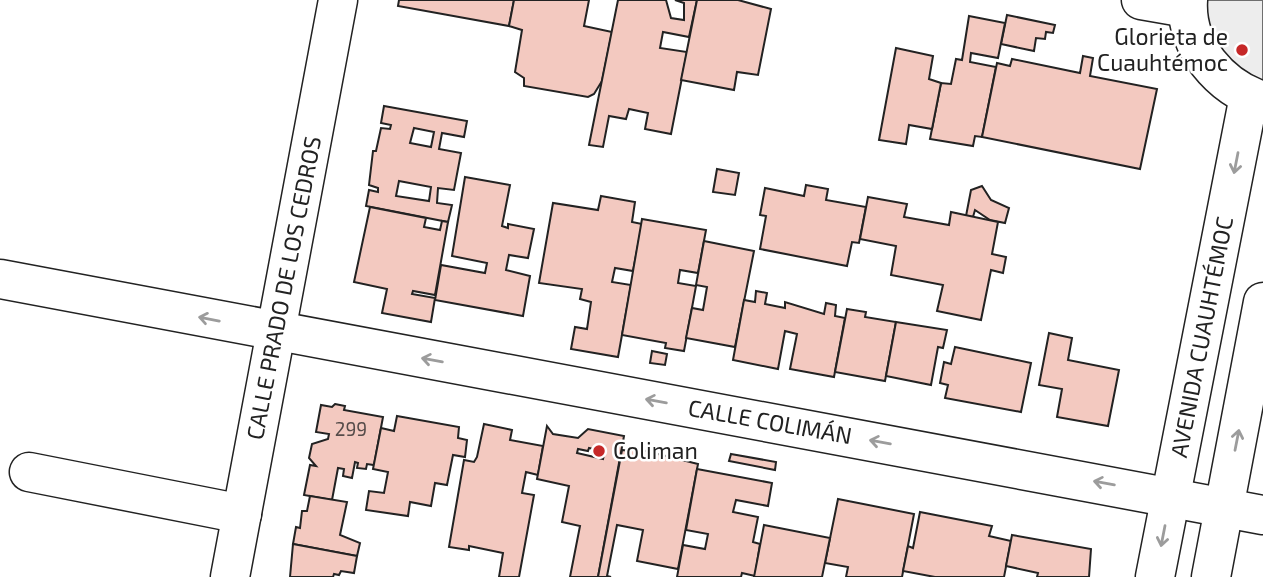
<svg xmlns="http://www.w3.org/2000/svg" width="1263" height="577" viewBox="0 0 1263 577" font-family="'Exo 2',sans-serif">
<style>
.parking{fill:#ededed;stroke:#6f6f6f;stroke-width:2}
.building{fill:#f3c9c0;stroke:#222;stroke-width:2;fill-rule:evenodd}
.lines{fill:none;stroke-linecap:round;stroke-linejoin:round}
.minor-casing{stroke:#222;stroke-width:41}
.minor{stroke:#fff;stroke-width:38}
.oneway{stroke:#9c9c9c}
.poi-dot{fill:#c62828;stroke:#fff;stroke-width:2.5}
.labels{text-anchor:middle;stroke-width:5;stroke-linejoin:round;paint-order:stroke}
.number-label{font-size:19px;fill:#564c4a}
.poi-label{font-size:23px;fill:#222;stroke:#fff;text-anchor:end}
.street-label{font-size:23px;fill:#222;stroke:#fff}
</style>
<rect width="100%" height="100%" fill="#fff"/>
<polygon class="parking" points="1205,0 1263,0 1263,82 1229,62 1213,39 1205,12"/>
<g class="building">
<polygon points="399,0 514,0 509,26 398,6"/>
<polygon points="514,0 589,0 584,26 612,32 602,81 594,94 588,97 524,86 524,78 515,72 522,30 509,26"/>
<polygon points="618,0 666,0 671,18 684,20 684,3 675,0 697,0 689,37 663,32 660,48 687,52 671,134 645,129 648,113 629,109 626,119 609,116 603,147 589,145"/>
<polygon points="697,0 738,0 771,9 758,75 737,72 734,90 681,80"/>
<polygon points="1007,15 1055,25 1053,33 1046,32 1045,39 1036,38 1034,51 1001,44"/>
<polygon points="969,16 1005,23 998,58 971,53 970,62 996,67 982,137 975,136 973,146 930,139 941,83 951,84 956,59 962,60"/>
<polygon points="896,48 933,56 929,79 941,83 932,129 909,125 906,144 879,140"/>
<polygon points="1083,56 1093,58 1090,76 1157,89 1140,169 982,137 997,63 1010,66 1012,59 1080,73"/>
<path d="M384 106 467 121 464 137 442 133 439 149 461 153 454 190 438 188 437 203 452 205 448 222 366 206 369 190 378 192V188L369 185 373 151H376L381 128 390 129 391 125 381 123ZM414 128 434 132 431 147 410 143ZM399 181 431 187 429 201 396 196Z"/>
<polygon points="717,169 739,173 735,195 713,192"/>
<polygon points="465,177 510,185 502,226 508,228 508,224 534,229 528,258 509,255 506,270 530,276 523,316 435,300 441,265 485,273 487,263 452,256"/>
<polygon points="806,185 828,189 826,200 866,207 859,243 852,242 847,266 760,249 766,216 760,215 765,188 804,196"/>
<polygon points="982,186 991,200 1009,208 1005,223 990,220 975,210 973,217 966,216 971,190"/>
<polygon points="601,196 635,202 632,222 642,224 633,271 615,268 612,282 631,285 618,357 571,349 575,327 587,329 591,302 580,299 582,289 539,283 553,203 598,210"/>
<polygon points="868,197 907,204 904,217 949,225 951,212 998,222 992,254 1006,257 1003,273 991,270 981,320 937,311 943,285 891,275 896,246 860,239"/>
<polygon points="370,207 426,218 424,227 440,230 442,221 448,222 435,295 413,291 412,294 435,298 431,322 382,313 387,289 354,282"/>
<polygon points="642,219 706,230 698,273 680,270 678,283 696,286 684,351 665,348 666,343 622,335"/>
<polygon points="704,241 754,251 735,347 686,338 692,308 703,310 707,287 696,285"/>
<polygon points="756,291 767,293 765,304 785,308 785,302 824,314 826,303 836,305 835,316 845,318 834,377 790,369 797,334 785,331 778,369 733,360 744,300 755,302"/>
<polygon points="847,309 866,312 865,317 896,322 885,381 835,372"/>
<polygon points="896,322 947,330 943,348 938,347 931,385 886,376"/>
<polygon points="1049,333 1072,338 1068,360 1119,370 1108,426 1057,417 1062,389 1039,385"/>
<polygon points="955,347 1031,363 1021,412 945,398 948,385 940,383 944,362 951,364"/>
<polygon points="652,351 667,354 665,365 650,363"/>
<polygon points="335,404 345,406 344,410 383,417 374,465 367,464 366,469 357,468 358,463 355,462 352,478 343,476 344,469 338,468 332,500 304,495 310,465 316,466 309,458 312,444 328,439 329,434 316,432 321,405 332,407"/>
<polygon points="397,416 459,427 458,438 467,440 465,457 453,455 447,485 435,483 431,506 410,502 408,516 366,510 369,491 384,493 388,472 373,469 381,428 394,431"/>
<polygon points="484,424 512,430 510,440 543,446 538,475 526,472 522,493 534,495 519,577 499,577 503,553 469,546 469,550 449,547 464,460 474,462 477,457"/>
<path d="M547 426 553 434 578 438 588 429 624 436 598 577H570L580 526 562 522 569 486 537 479ZM589 448 605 451 603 459 577 453 578 449 588 451Z"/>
<polygon points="630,447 698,464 678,569 637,561 643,530 617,525 607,576 611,577 598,577 622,450 629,451"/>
<polygon points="731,454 776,462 775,470 729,461"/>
<polygon points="697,469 772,483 768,506 736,500 733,512 758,517 753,542 760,544 755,576 742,573 741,577 677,577 683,545 705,549 708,534 686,530"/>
<polygon points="310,496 347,502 340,535 360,543 357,556 293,544 296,527 300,528 302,511 307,511"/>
<polygon points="838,499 914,514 902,577 846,577 848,567 825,563"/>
<polygon points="920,512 992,526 989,536 1011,541 1004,577 935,577 903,571 908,546 913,548"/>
<polygon points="764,525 830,538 822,577 754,577"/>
<polygon points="1012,535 1091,549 1089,577 1037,577 1038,573 1006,566"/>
<polygon points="293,544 357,556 354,573 341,571 339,575 334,574 333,577 290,577"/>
</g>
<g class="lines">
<defs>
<g id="minor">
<polyline points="1141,0 1187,8"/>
<path d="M1188 0C1185 47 1220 87 1263 101"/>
<polyline points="0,279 1263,515"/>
<polyline points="29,472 242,514"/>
<polyline points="230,577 338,0"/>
<polyline points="1155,577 1249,96"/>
<polyline points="1211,577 1263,302"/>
</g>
</defs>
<use href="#minor" class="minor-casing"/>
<use href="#minor" class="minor"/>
</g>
<defs><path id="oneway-shaft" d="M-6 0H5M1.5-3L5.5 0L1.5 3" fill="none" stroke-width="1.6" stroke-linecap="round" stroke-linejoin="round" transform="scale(1.75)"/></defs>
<g class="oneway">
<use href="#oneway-shaft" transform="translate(1236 163) rotate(101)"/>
<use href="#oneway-shaft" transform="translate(209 319) rotate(-169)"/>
<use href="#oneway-shaft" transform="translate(432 360) rotate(-170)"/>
<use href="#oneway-shaft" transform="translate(656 401) rotate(-170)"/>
<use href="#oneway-shaft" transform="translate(1237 440) rotate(-79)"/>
<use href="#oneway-shaft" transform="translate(880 442) rotate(-170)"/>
<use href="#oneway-shaft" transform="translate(1104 483) rotate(-170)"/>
<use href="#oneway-shaft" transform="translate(1163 536) rotate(101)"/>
</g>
<g class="poi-dot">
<circle cx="1242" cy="50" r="7"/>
<circle cx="599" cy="451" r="7"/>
</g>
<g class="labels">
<g class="number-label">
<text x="351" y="436">299</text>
</g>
<g class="poi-label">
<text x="1228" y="45">Glorieta de<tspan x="1228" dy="26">Cuauhtémoc</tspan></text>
<text x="613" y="459" text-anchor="start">Coliman</text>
</g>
<g class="street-label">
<text transform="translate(284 288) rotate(-79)" y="8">CALLE PRADO DE LOS CEDROS</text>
<text transform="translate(1202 337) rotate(-79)" y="8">AVENIDA CUAUHTÉMOC</text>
<text transform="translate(770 422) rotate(10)" y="8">CALLE COLIMÁN</text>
</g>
</g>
</svg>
